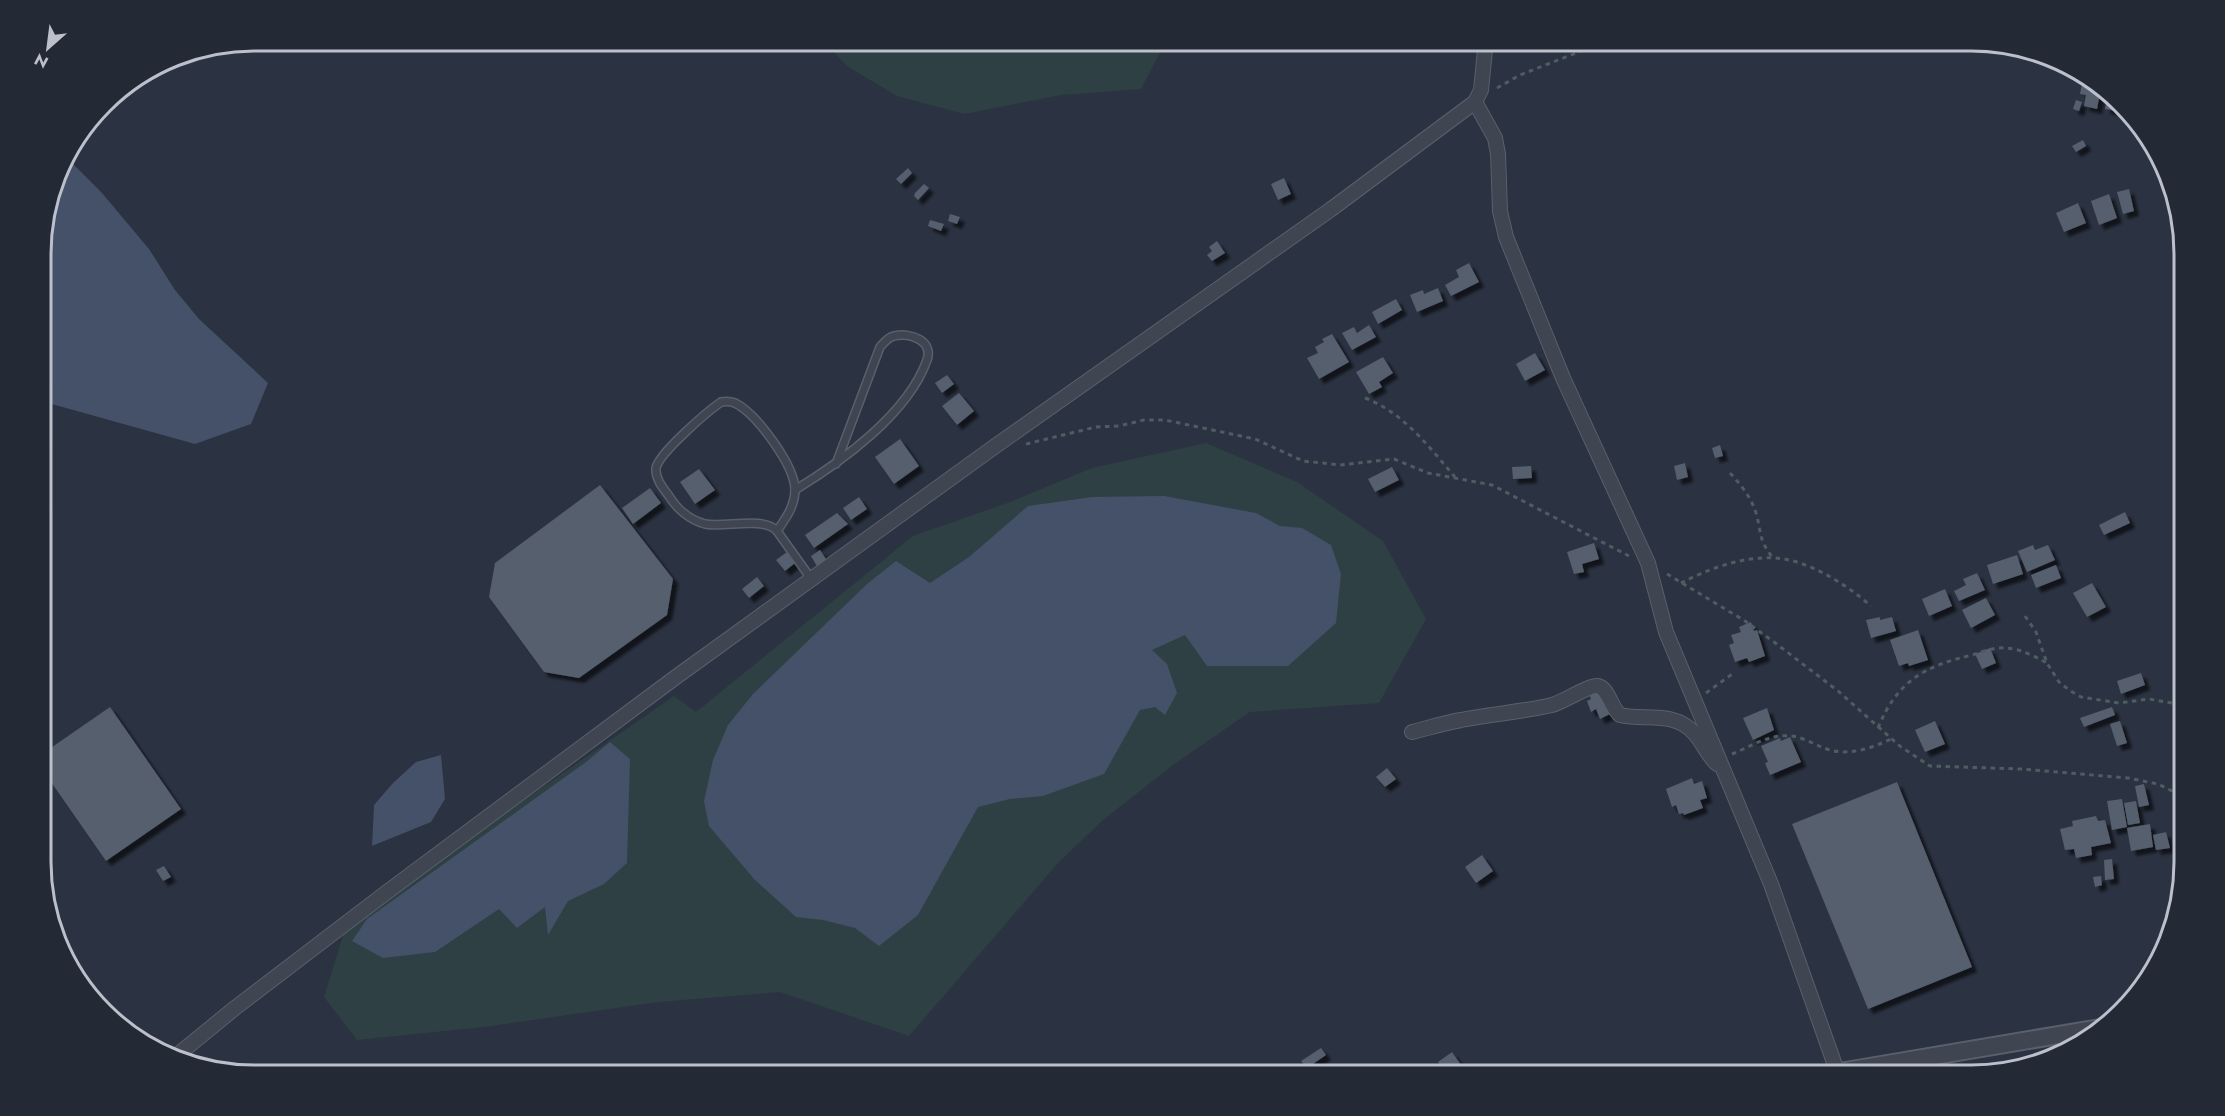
<svg xmlns="http://www.w3.org/2000/svg" width="2225" height="1116" viewBox="0 0 2225 1116" font-family="Jost,sans-serif">
<style>
.green{fill:#2e4043}
.water{fill:#445169}
.building{fill:#565e6e;filter:url(#shadow)}
.lines{fill:none;stroke-linecap:round;stroke-linejoin:round}
.service-casing{stroke:#5a606b;stroke-width:10}
.minor-casing{stroke:#5a606b;stroke-width:16}
.tertiary-casing{stroke:#5a606b;stroke-width:20}
.path{stroke:#4d5d61;stroke-width:3;stroke-dasharray:4.5 4.5;stroke-linecap:butt}
.service{stroke:#3f4551;stroke-width:7}
.minor{stroke:#3f4551;stroke-width:14}
.tertiary{stroke:#3f4551;stroke-width:16}
.rim{fill:none;stroke:#bcc0cb;stroke-width:3}
</style>
<defs>
<filter id="shadow"><feDropShadow dx="5" dy="5" stdDeviation="1.5" flood-color="#0009"/></filter>
</defs>
<rect width="100%" height="100%" fill="#2b3241"/>
<g class="green">
<polygon points="828,40 1166,40 1166,41 1141,89 1061,95 964,114 897,96 847,66 827,45"/>
<polygon points="1206,443 1297,482 1383,541 1426,619 1379,703 1250,712 1173,765 1103,820 1058,863 909,1036 780,992 658,1002 484,1027 357,1040 324,997 347,923 674,696 696,712 913,536 1010,502 1092,468"/>
</g>
<g class="water">
<polygon points="65,156 102,193 149,249 175,290 199,319 268,383 251,424 195,444 41,401 41,240"/>
<polygon points="1164,496 1256,513 1280,526 1302,528 1331,545 1341,574 1336,623 1288,666 1207,666 1185,635 1152,650 1167,664 1177,693 1165,715 1155,707 1140,710 1104,774 1043,796 1010,799 978,807 918,915 879,946 855,928 823,920 796,917 755,880 709,826 704,801 713,760 728,725 753,694 867,584 896,561 930,583 969,557 1028,506 1092,497"/>
<polygon points="610,742 630,759 627,863 604,884 568,901 548,935 545,907 517,928 499,909 435,952 383,958 352,941 367,919 586,762"/>
<polygon points="441,755 445,799 431,822 372,846 374,805 393,783 416,762"/>
</g>
<g class="building">
<polygon points="2082,83 2091,85 2100,93 2097,109 2084,106 2086,95 2080,94"/>
<polygon points="2107,99 2123,112 2105,109"/>
<polygon points="2076,100 2082,102 2079,111 2073,109"/>
<polygon points="2083,140 2086,146 2076,152 2072,146"/>
<polygon points="908,168 912,173 901,184 896,179"/>
<polygon points="1284,178 1291,194 1278,200 1271,184"/>
<polygon points="924,184 929,188 918,200 914,196 915,193"/>
<polygon points="2129,189 2134,211 2123,214 2117,192"/>
<polygon points="2109,194 2117,218 2099,225 2091,201"/>
<polygon points="2078,203 2086,223 2064,232 2056,213"/>
<polygon points="950,214 960,217 957,224 948,221"/>
<polygon points="930,220 944,224 941,231 928,226"/>
<polygon points="1217,241 1225,253 1212,261 1207,255 1212,251 1209,247"/>
<polygon points="1469,263 1479,282 1451,296 1445,285 1459,277 1456,270"/>
<polygon points="1438,288 1443,301 1417,312 1410,295 1423,290 1424,294"/>
<polygon points="1396,299 1402,310 1378,324 1372,312"/>
<polygon points="1369,325 1376,337 1352,350 1342,333 1354,327 1357,333"/>
<polygon points="1332,334 1349,362 1319,379 1307,358 1318,353 1315,347 1324,342 1322,339"/>
<polygon points="1535,353 1545,370 1525,381 1516,364"/>
<polygon points="1383,357 1393,373 1379,382 1382,387 1369,394 1356,372"/>
<polygon points="947,375 954,384 942,393 935,383"/>
<polygon points="959,393 974,411 957,425 942,406"/>
<polygon points="900,439 919,466 894,484 875,457"/>
<polygon points="1720,445 1723,456 1715,458 1712,448"/>
<polygon points="1685,463 1688,477 1677,480 1674,466"/>
<polygon points="1531,466 1532,478 1513,479 1512,467"/>
<polygon points="1392,467 1399,480 1375,492 1368,479"/>
<polygon points="699,469 715,490 695,504 680,482"/>
<polygon points="600,485 673,579 667,615 579,678 544,672 489,597 495,563"/>
<polygon points="650,488 661,503 633,524 622,508"/>
<polygon points="859,497 867,509 851,520 843,508"/>
<polygon points="2125,512 2130,523 2104,535 2099,525"/>
<polygon points="837,513 848,524 814,548 805,535"/>
<polygon points="1594,543 1599,559 1582,564 1584,572 1574,574 1567,552"/>
<polygon points="2033,545 2035,550 2048,545 2055,560 2027,572 2018,551"/>
<polygon points="820,550 828,562 818,568 811,556"/>
<polygon points="787,552 795,563 785,571 776,560"/>
<polygon points="2017,555 2023,574 1993,584 1987,565"/>
<polygon points="2056,565 2061,578 2036,588 2031,575"/>
<polygon points="1977,573 1985,590 1959,601 1954,591 1966,585 1963,579"/>
<polygon points="757,577 764,586 749,598 742,589"/>
<polygon points="2092,583 2106,607 2087,617 2073,593"/>
<polygon points="1945,589 1952,606 1929,616 1922,599"/>
<polygon points="1986,598 1995,615 1971,628 1962,610"/>
<polygon points="1880,617 1880,620 1892,617 1896,631 1871,638 1866,620"/>
<polygon points="1751,622 1754,631 1757,630 1765,656 1749,662 1747,658 1735,662 1729,645 1734,643 1731,635 1741,632 1739,627"/>
<polygon points="1918,630 1928,660 1909,666 1908,663 1899,666 1890,640"/>
<polygon points="1990,648 1996,663 1982,669 1975,654"/>
<polygon points="2141,673 2145,685 2121,694 2117,681"/>
<polygon points="1597,684 1610,714 1600,719 1596,709 1591,712 1587,701 1591,699 1586,688"/>
<polygon points="110,707 181,809 106,861 42,769 42,754"/>
<polygon points="2112,707 2115,715 2084,727 2080,718"/>
<polygon points="1767,708 1774,730 1753,740 1743,718"/>
<polygon points="1935,721 1945,744 1925,752 1915,730"/>
<polygon points="2120,721 2127,743 2117,746 2110,724"/>
<polygon points="1790,737 1801,762 1770,775 1765,763 1768,762 1761,746 1780,738 1781,741"/>
<polygon points="1387,768 1396,779 1385,787 1376,777"/>
<polygon points="1692,778 1694,784 1702,781 1707,798 1700,800 1703,808 1684,815 1683,813 1679,814 1676,805 1672,807 1666,789"/>
<polygon points="1897,782 1972,967 1868,1009 1792,824"/>
<polygon points="2144,784 2149,805 2139,807 2135,786"/>
<polygon points="2122,799 2127,827 2112,830 2107,801"/>
<polygon points="2136,801 2140,823 2128,825 2124,803"/>
<polygon points="2096,816 2098,821 2105,820 2111,843 2091,847 2092,855 2076,858 2074,849 2065,850 2060,829 2073,826 2072,821"/>
<polygon points="2150,824 2153,847 2131,851 2127,828"/>
<polygon points="2166,832 2170,848 2156,850 2153,835"/>
<polygon points="1482,855 1493,871 1476,883 1465,867"/>
<polygon points="2112,859 2114,879 2105,880 2104,860"/>
<polygon points="164,866 171,877 163,881 156,870"/>
<polygon points="2101,876 2102,885 2095,887 2093,877"/>
<polygon points="1321,1048 1326,1055 1307,1068 1301,1061"/>
<polygon points="1452,1052 1468,1075 1447,1075 1438,1062"/>
<polygon points="1434,1065 1441,1075 1427,1075 1425,1072"/>
</g>
<g class="lines">
<defs>
<g id="service">
<path d="M795 490C841 462 908 414 927 360 934 341 910 332 894 336 888 337 884 343 880 347L836 464"/>
<path d="M777 531C786 518 795 506 795 489 794 465 757 414 735 403 730 401 726 401 721 402 708 411 659 453 656 468 655 479 663 488 669 496 677 509 690 520 705 524 725 528 763 516 777 531L812 580"/>
</g>
<g id="minor">
<polyline points="1475,102 1495,138 1498,154 1500,211 1506,237 1563,378 1648,563 1666,632 1771,884 1837,1071"/>
<path d="M1412 732C1428 728 1444 723 1461 720 1491 714 1522 712 1552 705 1563 702 1591 684 1598 686 1609 689 1611 708 1620 715 1645 721 1675 710 1695 734 1703 743 1707 755 1717 764"/>
<polyline points="175,1057 235,1008 387,892 676,677 994,447 1330,210 1475,102 1481,90 1486,40"/>
</g>
<polyline id="tertiary" points="1822,1075 2100,1028"/>
</defs>
<use href="#service" class="service-casing"/>
<use href="#minor" class="minor-casing"/>
<use href="#tertiary" class="tertiary-casing"/>
<g class="path">
<polyline points="1497,88 1520,75 1609,40"/>
<path d="M1365 398C1404 413 1429 447 1455 477"/>
<polyline points="1026,444 1096,427 1119,426 1144,420 1165,420 1255,439 1303,461 1340,465 1394,459 1428,473 1492,485 1629,556"/>
<path d="M1730 473C1741 485 1751 497 1756 513 1762 534 1758 538 1772 557"/>
<polyline points="1667,574 1745,621 1774,642 1838,691 1901,747 1930,766 2021,769 2128,778 2158,784 2184,797"/>
<path d="M1681 583C1708 569 1743 556 1774 558 1807 559 1847 585 1871 606"/>
<polyline points="2025,616 2036,632 2047,663 2059,682 2069,690 2081,697 2119,703 2149,699 2184,705"/>
<polyline points="1706,693 1735,672"/>
<path d="M1878 728C1897 681 1925 666 1972 655 1982 652 1993 647 2004 648 2019 648 2034 656 2047 663"/>
<path d="M1732 754C1750 747 1769 734 1789 736 1801 736 1813 744 1824 748 1846 757 1870 749 1891 739"/>
</g>
<use href="#service" class="service"/>
<use href="#minor" class="minor"/>
<use href="#tertiary" class="tertiary"/>
</g>
<path d="M0 0H2225V1116H0ZM254 51H1971A203 203 0 0 1 2174 254V862A203 203 0 0 1 1971 1065H254A203 203 0 0 1 51 862V254A203 203 0 0 1 254 51Z" fill="#232a36" fill-rule="evenodd"/>
<path class="rim" d="M254 51H1971A203 203 0 0 1 2174 254V862A203 203 0 0 1 1971 1065H254A203 203 0 0 1 51 862V254A203 203 0 0 1 254 51Z"/>
<g transform="translate(48 48) rotate(208)" stroke="#232a36" stroke-width="4.5" paint-order="stroke">
<path d="M0-4.5L10 22L0 15L-10 22Z" fill="#bcc0cb"/>
<text y="-9" font-size="16" font-weight="bold" text-anchor="middle" fill="#bcc0cb">N</text>
</g>
</svg>
